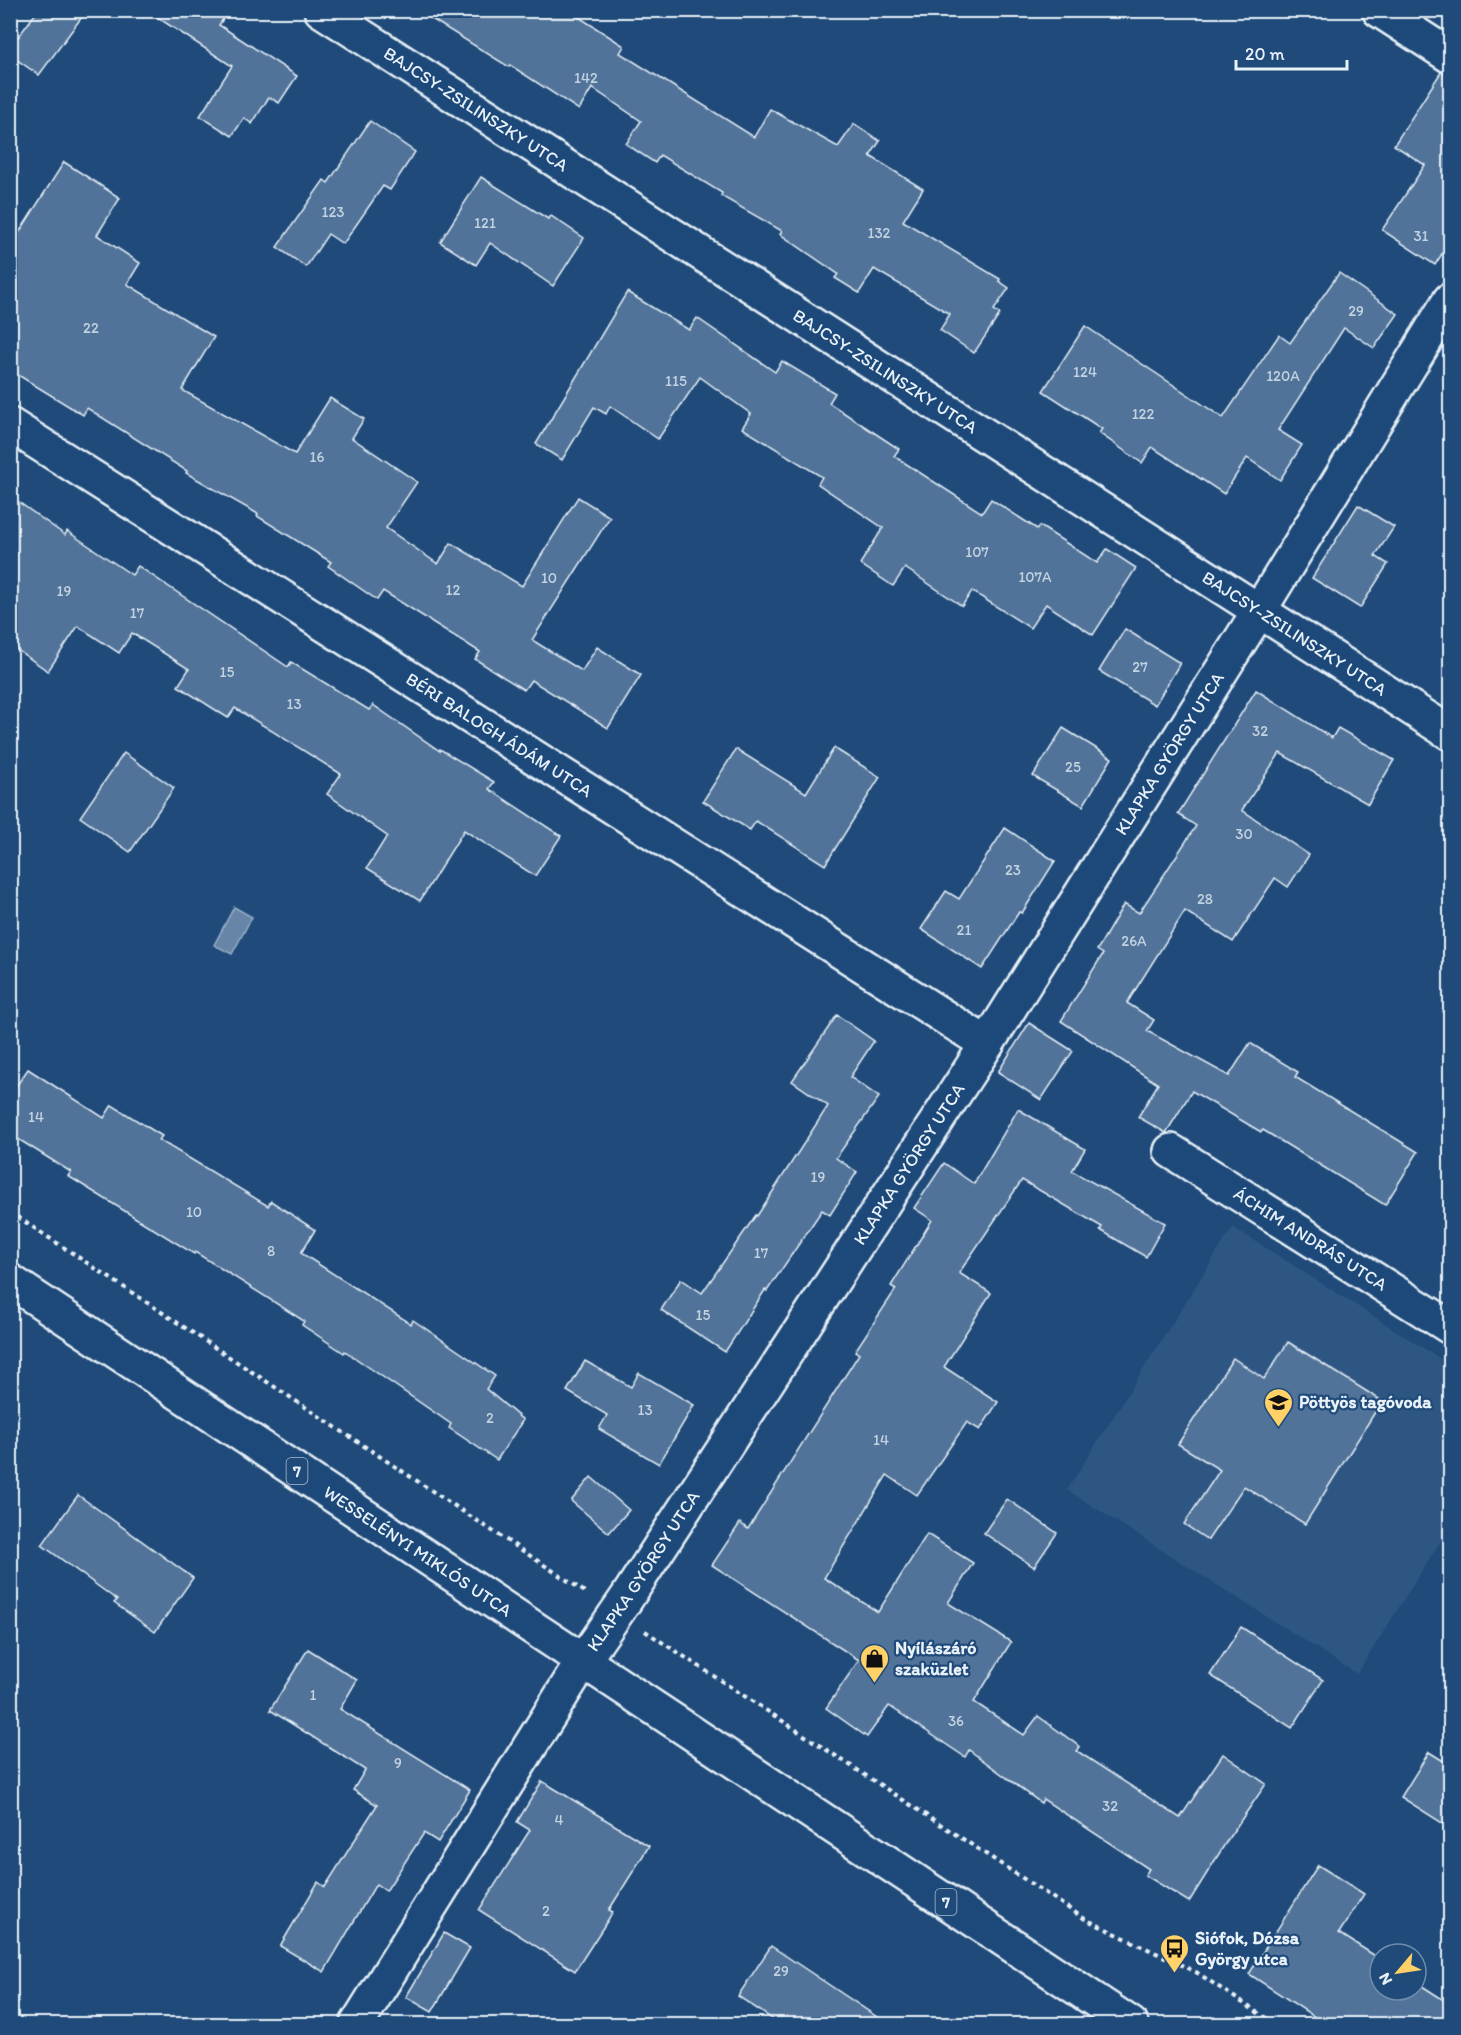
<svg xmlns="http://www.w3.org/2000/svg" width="1461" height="2035" viewBox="0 0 1461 2035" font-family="Itim,sans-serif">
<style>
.built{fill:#2e5683}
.water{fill:#6685a7;stroke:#9ab0c7;stroke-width:1.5}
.building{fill:#517399;stroke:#e8f1f8;stroke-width:1.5}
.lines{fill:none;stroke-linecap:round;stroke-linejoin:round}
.minor-casing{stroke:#e8f1f8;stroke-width:38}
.primary-casing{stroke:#e8f1f8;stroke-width:38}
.path{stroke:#e8f1f8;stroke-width:4;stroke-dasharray:4.5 4.5;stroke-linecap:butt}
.minor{stroke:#1f4a7a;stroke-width:33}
.primary{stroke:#1f4a7a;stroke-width:33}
.labels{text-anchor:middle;stroke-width:4.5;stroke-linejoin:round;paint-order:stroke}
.number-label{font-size:15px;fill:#c2d2e0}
.shield{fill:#1f4a7a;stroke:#acbfd2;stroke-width:1.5}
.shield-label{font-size:16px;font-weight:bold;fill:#e8f1f8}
.street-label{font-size:18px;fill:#e8f1f8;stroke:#1f4a7a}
.poi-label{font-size:18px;font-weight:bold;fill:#e8f1f8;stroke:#1f4a7a;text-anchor:start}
</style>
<rect width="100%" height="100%" fill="#1f4a7a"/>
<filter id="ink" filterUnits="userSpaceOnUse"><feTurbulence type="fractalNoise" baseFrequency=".0167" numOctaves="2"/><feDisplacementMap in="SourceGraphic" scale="12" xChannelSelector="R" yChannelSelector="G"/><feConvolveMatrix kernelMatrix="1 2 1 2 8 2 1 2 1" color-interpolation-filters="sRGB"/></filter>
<g filter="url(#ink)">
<polygon class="built" points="1233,1227 1450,1365 1450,1526 1357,1674 1067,1490"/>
<polygon class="water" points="234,907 252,917 232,954 214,945"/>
<g class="building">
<polygon points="38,10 87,10 39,75 10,55 10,48"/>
<polygon points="146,10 229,10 219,25 297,76 279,103 269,97 252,124 244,118 232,136 200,116 232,66"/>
<polygon points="417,10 568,10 624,46 620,53 754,137 770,109 838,147 854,124 880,141 870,156 923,189 903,221 1000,279 999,281 1009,288 994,310 1000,314 974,353 940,330 950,314 874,269 859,293 835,278 838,274 780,234 782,231 721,196 722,193 660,155 655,163 626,144 641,121 592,88 579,110 510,65 509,67"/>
<polygon points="1441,72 1450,74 1450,241 1435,265 1382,230 1425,165 1394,145"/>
<polygon points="370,121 415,152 390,190 383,186 343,244 328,234 306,267 277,247 324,180 328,183"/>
<polygon points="64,162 120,198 97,235 140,263 127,284 214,337 182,390 295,454 330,398 364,419 352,438 417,482 386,528 438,564 451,543 522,586 578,497 610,517 532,640 582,671 597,647 641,675 608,728 531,680 524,690 475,659 480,652 383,591 377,600 328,566 331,562 257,516 258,514 186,473 187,471 87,408 83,415 10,370 10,247"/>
<polygon points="481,177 548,219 551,216 584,238 553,286 490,243 476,265 440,242"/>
<polygon points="1339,273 1398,314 1374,348 1344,328 1278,430 1302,445 1280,480 1247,458 1224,494 1152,447 1142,463 1099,433 1102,429 1043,391 1085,326 1223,418 1279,335 1290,343"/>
<polygon points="627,292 689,330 697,318 775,372 782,361 835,393 829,403 899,449 894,456 982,513 991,499 1037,529 1040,526 1097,563 1107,549 1136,568 1093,635 1046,604 1030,628 972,591 962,606 905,568 893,586 860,564 883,528 818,484 822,477 742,428 751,414 700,377 658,439 610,406 606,414 594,407 562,460 536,444"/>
<polygon points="10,496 65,535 67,531 132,575 138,566 288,667 291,662 369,710 373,705 440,751 440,749 494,782 489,789 561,836 535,876 464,830 420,901 367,868 387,836 327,794 341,774 235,708 228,718 178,686 189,669 132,633 119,653 78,626 48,671 10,645"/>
<polygon points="1358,505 1394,527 1375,556 1388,564 1360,608 1312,578"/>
<polygon points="1125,629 1180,663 1155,705 1099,671"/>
<polygon points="1256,690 1332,738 1338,728 1394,760 1368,804 1280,753 1242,810 1309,855 1288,887 1275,878 1233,942 1185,911 1127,1003 1154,1020 1147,1031 1229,1076 1250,1043 1298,1072 1295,1077 1418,1152 1385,1205 1263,1130 1261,1132 1192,1091 1166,1133 1138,1117 1158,1084 1061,1021 1103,954 1097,950 1124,904 1139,913 1196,826 1178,814"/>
<polygon points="1063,728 1112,758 1083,806 1033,776"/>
<polygon points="834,748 880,777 825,865 756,821 750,830 703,801 736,749 806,793"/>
<polygon points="124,753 174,788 130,852 80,817"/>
<polygon points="1005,828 1055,861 1022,913 1019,912 982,969 921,929 946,891 959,899"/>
<polygon points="837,1015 874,1041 850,1077 879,1097 836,1158 857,1172 830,1215 822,1210 767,1291 765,1290 725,1352 661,1310 681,1279 702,1293 756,1215 757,1216 828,1106 792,1081"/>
<polygon points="1029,1023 1073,1051 1041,1100 998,1072"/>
<polygon points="28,1069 104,1118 112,1105 162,1136 159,1140 268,1206 271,1201 315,1230 301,1253 411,1324 413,1320 495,1376 486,1389 523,1420 497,1460 449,1428 451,1424 345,1351 344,1353 302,1325 304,1321 195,1252 194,1254 68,1176 71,1172 10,1134 10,1095"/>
<polygon points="1018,1109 1085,1149 1072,1171 1165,1223 1146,1257 1100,1230 1102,1227 1022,1180 959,1273 991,1293 944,1367 998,1402 980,1430 967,1422 917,1495 887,1475 824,1578 878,1612 927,1534 973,1563 948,1603 1011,1642 974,1702 1024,1735 1038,1716 1080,1747 1077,1751 1180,1818 1223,1754 1266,1784 1230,1836 1189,1902 1145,1875 1149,1869 1043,1799 1041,1803 969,1750 965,1757 889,1706 867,1737 826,1708 859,1660 712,1565 740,1523 748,1529 859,1354 855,1351 896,1289 891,1286 932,1220 914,1208 944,1163 974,1184"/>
<polygon points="1288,1342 1382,1401 1305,1524 1244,1486 1208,1540 1184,1524 1220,1470 1178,1444 1233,1358 1264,1379"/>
<polygon points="585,1361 631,1387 639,1373 694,1405 659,1464 599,1429 607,1415 567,1391"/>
<polygon points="591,1477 629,1510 609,1533 571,1501"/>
<polygon points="78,1495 193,1578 155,1632 114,1603 117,1600 42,1545"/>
<polygon points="1007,1499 1057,1533 1034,1567 984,1533"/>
<polygon points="1241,1627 1323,1680 1292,1728 1210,1675"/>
<polygon points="308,1649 357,1680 340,1709 470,1790 438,1842 424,1833 386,1891 376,1884 324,1972 280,1946 318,1882 325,1887 377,1805 353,1790 365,1770 270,1710"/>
<polygon points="1429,1752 1450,1765 1450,1828 1401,1797"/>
<polygon points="542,1781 649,1846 609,1910 613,1912 575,1971 479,1910 530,1830 517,1822"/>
<polygon points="1318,1865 1364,1894 1339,1933 1380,1959 1380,1990 1416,1990 1416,1982 1450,2004 1450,2025 1327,2025 1249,1974"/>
<polygon points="444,1933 470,1948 432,2012 406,1997"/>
<polygon points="771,1946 889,2025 781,2025 738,1996"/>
</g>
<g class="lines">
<defs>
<g id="minor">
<path id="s1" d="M321 10 1450 733"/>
<polyline points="1379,10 1450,56"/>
<path id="s2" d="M10 425 987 1044"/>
<path id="s3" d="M1171 1151 1450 1327"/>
<path id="s4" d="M357 2024 583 1661 626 1599 987 1044 1259 611 1450 300"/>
</g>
<g id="primary">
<path id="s5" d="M10 1281 1131 2024"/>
</g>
</defs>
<use href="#minor" class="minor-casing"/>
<use href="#primary" class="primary-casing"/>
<g class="path">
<polyline points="10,1212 588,1594"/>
<polyline points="645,1631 1085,1919 1196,1972 1275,2024"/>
</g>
<use href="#minor" class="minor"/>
<use href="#primary" class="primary"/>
</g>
</g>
<defs>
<symbol id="school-pin" viewBox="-11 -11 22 30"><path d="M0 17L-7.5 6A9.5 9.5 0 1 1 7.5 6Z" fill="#ffd166" stroke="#1f4a7a"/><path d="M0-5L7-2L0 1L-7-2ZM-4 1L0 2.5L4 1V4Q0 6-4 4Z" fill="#111"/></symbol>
<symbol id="shop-pin" viewBox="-11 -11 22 30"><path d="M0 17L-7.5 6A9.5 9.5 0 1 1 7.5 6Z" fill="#ffd166" stroke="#1f4a7a"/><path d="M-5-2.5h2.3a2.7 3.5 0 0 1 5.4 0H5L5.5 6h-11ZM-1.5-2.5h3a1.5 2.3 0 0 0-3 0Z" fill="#111"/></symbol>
<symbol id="bus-pin" viewBox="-11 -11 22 30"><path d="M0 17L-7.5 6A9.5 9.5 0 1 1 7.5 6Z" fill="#ffd166" stroke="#1f4a7a"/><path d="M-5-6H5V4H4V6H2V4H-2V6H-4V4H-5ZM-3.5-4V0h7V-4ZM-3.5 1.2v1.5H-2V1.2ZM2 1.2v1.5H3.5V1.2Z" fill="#111"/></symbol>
</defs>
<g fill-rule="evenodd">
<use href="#school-pin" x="1262" y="1386" width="33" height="45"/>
<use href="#shop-pin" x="858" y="1642" width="33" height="45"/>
<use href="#bus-pin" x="1158" y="1932" width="33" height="45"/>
</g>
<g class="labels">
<g class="number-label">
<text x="586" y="83">142</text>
<text x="333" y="217">123</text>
<text x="485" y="228">121</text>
<text x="879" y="238">132</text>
<text x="1421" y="241">31</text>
<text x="1356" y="316">29</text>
<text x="91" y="333">22</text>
<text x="1085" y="377">124</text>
<text x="1283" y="381">120A</text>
<text x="676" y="386">115</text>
<text x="1143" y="419">122</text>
<text x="317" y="462">16</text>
<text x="977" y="557">107</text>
<text x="1035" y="582">107A</text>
<text x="549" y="583">10</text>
<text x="453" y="595">12</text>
<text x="64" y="596">19</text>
<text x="137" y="618">17</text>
<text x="1140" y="672">27</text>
<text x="227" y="677">15</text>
<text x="294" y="709">13</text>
<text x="1260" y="736">32</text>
<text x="1073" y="772">25</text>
<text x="1244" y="839">30</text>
<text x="1013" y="875">23</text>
<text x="1205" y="904">28</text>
<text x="964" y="935">21</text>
<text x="1134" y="946">26A</text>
<text x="36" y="1122">14</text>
<text x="818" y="1182">19</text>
<text x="194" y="1217">10</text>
<text x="271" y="1256">8</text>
<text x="761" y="1258">17</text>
<text x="703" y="1320">15</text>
<text x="645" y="1415">13</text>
<text x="490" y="1423">2</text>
<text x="881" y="1445">14</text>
<text x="313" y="1700">1</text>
<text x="956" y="1726">36</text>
<text x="398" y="1768">9</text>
<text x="1110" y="1811">32</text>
<text x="559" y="1825">4</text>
<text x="546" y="1916">2</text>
<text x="781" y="1976">29</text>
</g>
<g class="shield">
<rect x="286.5" y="1458" width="21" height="26" rx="4.5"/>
<rect x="935.5" y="1889" width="21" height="26" rx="4.5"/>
</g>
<g class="shield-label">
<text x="297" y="1477">7</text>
<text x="946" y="1908">7</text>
</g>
<g class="street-label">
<text dy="6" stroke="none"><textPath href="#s1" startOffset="184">BAJCSY-ZSILINSZKY UTCA</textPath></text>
<text dy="6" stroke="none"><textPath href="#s1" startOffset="670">BAJCSY-ZSILINSZKY UTCA</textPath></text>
<text dy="6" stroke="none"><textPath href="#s1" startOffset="1156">BAJCSY-ZSILINSZKY UTCA</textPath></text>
<text dy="6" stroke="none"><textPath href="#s2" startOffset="579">BÉRI BALOGH ÁDÁM UTCA</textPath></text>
<text dy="6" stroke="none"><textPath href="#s4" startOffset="1508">KLAPKA GYÖRGY UTCA</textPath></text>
<text dy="6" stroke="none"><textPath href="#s4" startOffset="1022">KLAPKA GYÖRGY UTCA</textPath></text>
<text dy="6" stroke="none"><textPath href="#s3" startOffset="165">ÁCHIM ANDRÁS UTCA</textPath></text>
<text dy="6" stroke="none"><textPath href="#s5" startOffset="489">WESSELÉNYI MIKLÓS UTCA</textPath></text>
<text dy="6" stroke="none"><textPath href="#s4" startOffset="536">KLAPKA GYÖRGY UTCA</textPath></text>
</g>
<g class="poi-label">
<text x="1299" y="1408">Pöttyös tagóvoda</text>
<text x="895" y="1654">Nyílászáró<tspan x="895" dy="21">szaküzlet</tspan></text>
<text x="1195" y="1944">Siófok, Dózsa<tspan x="1195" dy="21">György utca</tspan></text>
</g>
</g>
<rect width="1461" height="2035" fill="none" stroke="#1f4a7a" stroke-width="36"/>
<rect x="18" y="18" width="1425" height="1999" fill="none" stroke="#e8f1f8" stroke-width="2" filter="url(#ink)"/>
<g transform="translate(1398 1972) rotate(241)"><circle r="28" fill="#1f4a7a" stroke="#6f8dac" stroke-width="1.5"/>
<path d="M0-4.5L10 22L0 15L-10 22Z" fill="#ffd166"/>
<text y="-9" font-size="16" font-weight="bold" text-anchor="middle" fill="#e8f1f8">N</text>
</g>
<path d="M1236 60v9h111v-9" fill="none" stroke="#e8f1f8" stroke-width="3"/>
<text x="1245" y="60" font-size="18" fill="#e8f1f8" stroke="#1f4a7a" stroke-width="4.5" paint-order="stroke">20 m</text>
</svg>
